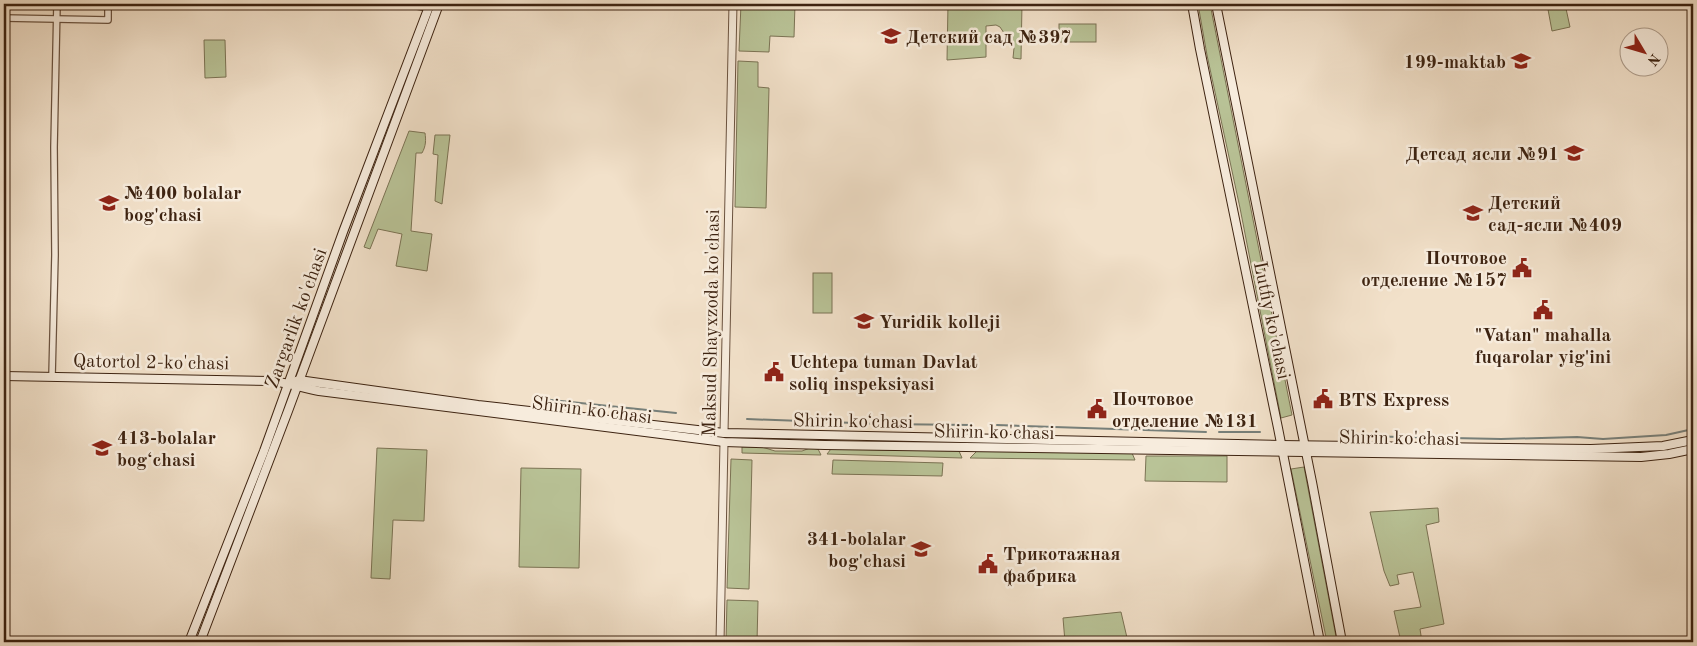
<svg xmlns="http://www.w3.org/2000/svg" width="1697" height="646" viewBox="0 0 1697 646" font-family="'Old Standard TT',serif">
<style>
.green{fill:#b9c397;stroke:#7b7354}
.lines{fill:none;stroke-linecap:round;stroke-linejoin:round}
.stream{stroke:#777f79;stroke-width:2}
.minor-casing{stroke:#6a523f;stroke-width:8}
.tertiary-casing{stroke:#6a523f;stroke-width:9}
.secondary-casing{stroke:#3d2311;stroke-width:10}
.minor{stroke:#f7ecdd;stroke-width:5.5}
.tertiary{stroke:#f7ecdd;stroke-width:7}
.secondary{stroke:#f7ecdd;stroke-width:8}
.labels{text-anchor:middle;stroke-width:5;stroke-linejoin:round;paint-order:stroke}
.poi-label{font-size:19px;font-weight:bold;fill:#3d2311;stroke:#f7ecdd;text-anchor:start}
.street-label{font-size:19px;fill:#3d2311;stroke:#f7ecdd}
</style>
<rect width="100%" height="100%" fill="#f2e1ca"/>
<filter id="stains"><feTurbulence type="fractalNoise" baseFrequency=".004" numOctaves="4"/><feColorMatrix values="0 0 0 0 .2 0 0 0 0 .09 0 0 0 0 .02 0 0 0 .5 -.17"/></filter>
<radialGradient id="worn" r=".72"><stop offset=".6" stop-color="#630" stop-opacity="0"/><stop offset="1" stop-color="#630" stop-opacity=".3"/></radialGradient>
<g class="green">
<polygon points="741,4 795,4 794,37 770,36 769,52 739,51"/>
<polygon points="948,4 1022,4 1021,59 1013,58 1014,48 1000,27 996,25 986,26 986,57 947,60"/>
<polygon points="1198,4 1210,4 1292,415 1281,418 1240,208 1207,55"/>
<polygon points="1547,4 1565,4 1570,27 1552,31"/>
<rect x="1059" y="24" width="37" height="18"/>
<polygon points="204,40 225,40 226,77 205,78"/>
<polygon points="738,61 758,62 758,87 769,88 766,208 735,207"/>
<path d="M409 131 425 133C426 140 426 146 422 153H416L411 231 432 234 427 271 396 266 402 234 378 229 370 249 364 247Z"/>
<polygon points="435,135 450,135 442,204 435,201 438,155 433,154"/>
<rect x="813" y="273" width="19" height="40"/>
<polygon points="742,447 762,447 775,451 802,451 810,448 818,449 821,455 742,453"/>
<polygon points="377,448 427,450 424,521 393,520 390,579 371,578"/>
<polygon points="831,449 959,451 962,458 827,454"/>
<polygon points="977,451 1132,453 1135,460 970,458"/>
<polygon points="1146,456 1227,456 1227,482 1145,481"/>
<polygon points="731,459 752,460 749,589 727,588"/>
<polygon points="833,460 943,463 942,476 832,474"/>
<polygon points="1304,467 1337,642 1327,642 1291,469"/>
<polygon points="521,468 581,469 579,568 519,567"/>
<polygon points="1438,508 1439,522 1426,525 1444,624 1420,629 1422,642 1401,642 1394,611 1421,607 1413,572 1397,575 1399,584 1390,586 1384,571 1370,512"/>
<polygon points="727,600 758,601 757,642 726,642"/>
<polygon points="1121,612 1128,642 1065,642 1063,618"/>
</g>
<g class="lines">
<g class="stream">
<polyline points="542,399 676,413"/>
<polyline points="747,419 882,424 971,425"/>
<polyline points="997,425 1206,432"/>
<polyline points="1219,432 1260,432"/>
<polyline points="1355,436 1501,439 1577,437 1603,439 1666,435 1693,429"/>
</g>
<defs>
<g id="minor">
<polyline points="407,4 428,8"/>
<polyline points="4,18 108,20 108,4"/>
<polyline points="52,376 55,255 54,147 57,4"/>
</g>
<g id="tertiary">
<polyline points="724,433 733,4"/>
<polyline points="720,642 724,442"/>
</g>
<g id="secondary">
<polyline points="1192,4 1200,49 1278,428 1320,642"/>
<polyline points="1216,4 1312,482 1342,642"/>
<path d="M4 376 272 381C288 383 303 388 319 391L724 442 825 445 1641 457 1669 454 1693 449"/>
<polyline points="289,383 299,380 313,382 478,405 724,433 1281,445 1591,449 1663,446 1693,440"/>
<polyline points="189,642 264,451 343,232 430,4"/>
<polyline points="200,642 288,411 439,4"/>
</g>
</defs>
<use href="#minor" class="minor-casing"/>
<use href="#tertiary" class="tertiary-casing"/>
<use href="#secondary" class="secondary-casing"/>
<use href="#minor" class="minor"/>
<use href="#tertiary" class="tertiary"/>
<use href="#secondary" class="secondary"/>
</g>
<defs>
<symbol id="school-bare" viewBox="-9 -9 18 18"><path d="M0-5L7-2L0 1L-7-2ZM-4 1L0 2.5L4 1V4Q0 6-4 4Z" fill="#8f2418" stroke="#f7ecdd" stroke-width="2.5" paint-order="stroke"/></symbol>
<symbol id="civic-bare" viewBox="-9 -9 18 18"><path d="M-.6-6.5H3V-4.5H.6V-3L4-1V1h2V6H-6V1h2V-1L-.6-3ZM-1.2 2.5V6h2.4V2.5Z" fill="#8f2418" stroke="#f7ecdd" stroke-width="2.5" paint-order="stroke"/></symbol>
<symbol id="university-bare" viewBox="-9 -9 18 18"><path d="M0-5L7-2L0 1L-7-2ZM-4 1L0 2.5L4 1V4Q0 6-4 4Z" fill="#8f2418" stroke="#f7ecdd" stroke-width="2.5" paint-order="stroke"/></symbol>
</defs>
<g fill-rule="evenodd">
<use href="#school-bare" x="877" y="22" width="28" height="28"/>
<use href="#school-bare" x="1507" y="47" width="28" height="28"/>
<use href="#school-bare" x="1560" y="139" width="28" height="28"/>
<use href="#school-bare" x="95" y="189" width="28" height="28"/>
<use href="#school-bare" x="1459" y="199" width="28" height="28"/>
<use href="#civic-bare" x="1508" y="254" width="28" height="28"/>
<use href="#civic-bare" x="1529" y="296" width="28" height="28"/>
<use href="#university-bare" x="850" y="307" width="28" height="28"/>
<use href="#civic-bare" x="760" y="358" width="28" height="28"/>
<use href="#civic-bare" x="1309" y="385" width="28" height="28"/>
<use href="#civic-bare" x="1083" y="395" width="28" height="28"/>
<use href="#school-bare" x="88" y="434" width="28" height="28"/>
<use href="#school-bare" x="907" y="535" width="28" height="28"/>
<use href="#civic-bare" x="974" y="550" width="28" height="28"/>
</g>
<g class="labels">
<g class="poi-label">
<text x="906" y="43">Детский сад №397</text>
<text x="1506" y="68" text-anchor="end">199-maktab</text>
<text x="1559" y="160" text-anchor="end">Детсад ясли №91</text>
<text x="124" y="199">№400 bolalar<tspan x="124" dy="22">bog'chasi</tspan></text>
<text x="1488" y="209">Детский<tspan x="1488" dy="22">сад-ясли №409</tspan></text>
<text x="1507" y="264" text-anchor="end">Почтовое<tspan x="1507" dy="22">отделение №157</tspan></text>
<text x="879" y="328">Yuridik kolleji</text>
<text x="1543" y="341" text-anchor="middle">"Vatan" mahalla<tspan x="1543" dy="22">fuqarolar yig'ini</tspan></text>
<text x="789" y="368">Uchtepa tuman Davlat<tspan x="789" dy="22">soliq inspeksiyasi</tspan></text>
<text x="1112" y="405">Почтовое<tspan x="1112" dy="22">отделение №131</tspan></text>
<text x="1338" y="406">BTS Express</text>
<text x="117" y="444">413-bolalar<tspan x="117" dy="22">bogʻchasi</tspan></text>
<text x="906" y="545" text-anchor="end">341-bolalar<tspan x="906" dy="22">bog'chasi</tspan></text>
<text x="1003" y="560">Трикотажная<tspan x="1003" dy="22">фабрика</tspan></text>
</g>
<g class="street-label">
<text transform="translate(295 318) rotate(-70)" y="7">Zargarlik ko'chasi</text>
<text transform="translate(1273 320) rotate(78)" y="7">Lutfiy ko'chasi</text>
<text transform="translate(710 323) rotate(-89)" y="7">Maksud Shayxzoda ko'chasi</text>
<text transform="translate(151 361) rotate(1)" y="7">Qatortol 2-ko'chasi</text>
<text transform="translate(592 409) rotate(7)" y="7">Shirin ko'chasi</text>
<text transform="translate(853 420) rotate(1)" y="7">Shirin koʻchasi</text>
<text transform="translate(994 431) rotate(1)" y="7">Shirin ko'chasi</text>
<text transform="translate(1399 437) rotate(1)" y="7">Shirin ko'chasi</text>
</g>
</g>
<rect width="1697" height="646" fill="none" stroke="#f2e1ca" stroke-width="20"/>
<rect x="5" y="5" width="1687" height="636" fill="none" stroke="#3d2311" stroke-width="2.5"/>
<rect x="10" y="10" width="1677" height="626" fill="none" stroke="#3d2311"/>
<g transform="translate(1644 52) rotate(128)"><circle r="24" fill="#f7ecdd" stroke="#ad9c8b"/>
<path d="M0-4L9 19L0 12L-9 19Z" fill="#8f2418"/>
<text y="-8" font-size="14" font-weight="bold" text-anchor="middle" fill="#3d2311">N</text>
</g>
<rect width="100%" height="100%" filter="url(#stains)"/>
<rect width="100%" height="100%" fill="url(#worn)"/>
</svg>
